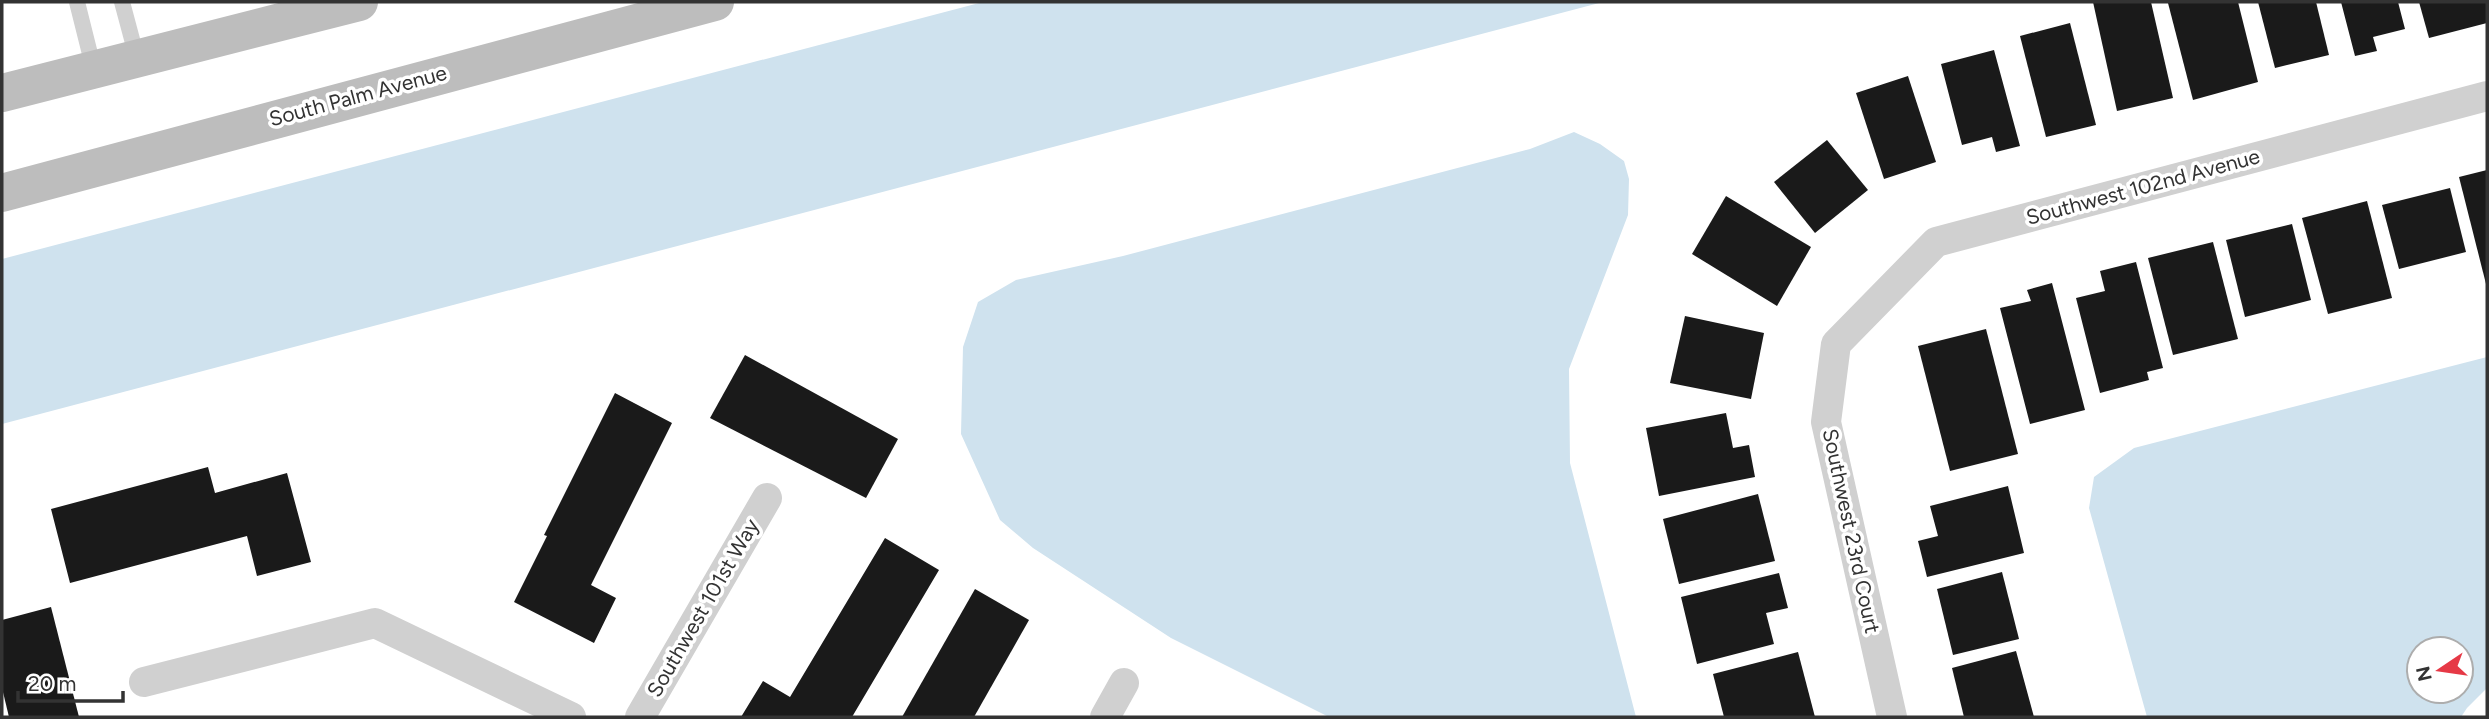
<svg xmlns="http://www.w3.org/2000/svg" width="2489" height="719" viewBox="0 0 2489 719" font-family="Figtree,sans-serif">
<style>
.water{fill:#cfe2ee;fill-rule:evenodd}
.building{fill:#1a1a1a}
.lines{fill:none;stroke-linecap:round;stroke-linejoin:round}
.lane{stroke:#d0d0d0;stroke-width:16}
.street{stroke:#d0d0d0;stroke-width:30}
.secondary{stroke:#bdbdbd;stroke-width:38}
.labels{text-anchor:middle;stroke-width:7;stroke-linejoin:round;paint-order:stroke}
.street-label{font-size:21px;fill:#333;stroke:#fff}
</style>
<rect width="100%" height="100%" fill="#fff"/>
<g class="water">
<polygon points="983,2 1603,2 2,424 2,259"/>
<polygon points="1574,132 1600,144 1624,161 1629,179 1628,215 1569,369 1570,463 1636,717 1329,717 1171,638 1033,548 1000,520 961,434 963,347 978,302 1016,280 1123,256 1530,149"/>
<path d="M2487 357V688L2467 708 2461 717H2147L2089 508 2094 477 2134 448ZM2419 649H2461V691H2419Z"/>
</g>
<g class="building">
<polygon points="2093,2 2151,2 2173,98 2117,111"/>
<polygon points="2172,2 2238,2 2258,82 2193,100 2168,3"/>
<polygon points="2258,2 2316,2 2329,55 2275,68"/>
<polygon points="2341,2 2398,2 2405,29 2373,37 2377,51 2355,56"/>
<polygon points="2419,2 2487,2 2487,23 2429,38"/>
<polygon points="2070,23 2096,125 2046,137 2020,36"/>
<polygon points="1994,50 2020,146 1996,152 1992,137 1962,145 1941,64"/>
<polygon points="1908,76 1936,162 1884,179 1856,93"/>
<polygon points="1827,140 1868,190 1815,233 1774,182"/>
<polygon points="2487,170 2487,284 2486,284 2459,177"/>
<polygon points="2450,188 2466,252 2399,269 2382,205"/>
<polygon points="1726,196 1811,247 1777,306 1692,254"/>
<polygon points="2367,201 2392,298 2328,314 2302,218"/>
<polygon points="2292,224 2311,300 2245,317 2226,240"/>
<polygon points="2213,242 2238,339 2173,355 2148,258"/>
<polygon points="2136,262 2163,368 2147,372 2149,380 2100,393 2076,298 2105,291 2100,271"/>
<polygon points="2052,283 2085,410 2030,424 2000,308 2031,301 2027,290"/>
<polygon points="1685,316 1764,333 1751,399 1670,383"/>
<polygon points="1986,329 2018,454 1950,471 1918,346"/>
<polygon points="745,355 898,439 866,498 710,418"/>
<polygon points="615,393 672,423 591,585 616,598 594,643 514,602 547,536 544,535"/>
<polygon points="1726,413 1733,448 1749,445 1755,477 1659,496 1646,428"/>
<polygon points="208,467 215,493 287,473 311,562 257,576 247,536 70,583 51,509"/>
<polygon points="2008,486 2024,553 1927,577 1918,541 1938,536 1930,506"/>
<polygon points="1758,494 1775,561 1679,584 1663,519"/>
<polygon points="885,538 939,570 852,717 741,717 763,681 790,697"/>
<polygon points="2002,572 2019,639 1953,655 1937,589"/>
<polygon points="1779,573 1788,608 1766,613 1774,644 1697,664 1681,597"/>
<polygon points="975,589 1029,620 974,717 902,717"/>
<polygon points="51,607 79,717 9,717 2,688 2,620"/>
<polygon points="2016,651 2034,717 1964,717 1952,668"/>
<polygon points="1798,652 1815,717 1724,717 1713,674"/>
</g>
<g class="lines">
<g class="lane">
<polyline points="77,2 94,70"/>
<polyline points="122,2 137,58"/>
</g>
<g class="street">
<polyline points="144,682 375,623 571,717"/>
<polyline points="640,717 767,498"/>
<polyline points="1105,717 1124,683"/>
<polyline points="1892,717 1826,422 1836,344 1936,242 2487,96"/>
</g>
<g class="secondary">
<polyline points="2,93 359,2"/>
<polyline points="2,193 715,2"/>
</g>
</g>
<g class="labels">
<g class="street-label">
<text transform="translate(358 96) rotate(-15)" y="7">South Palm Avenue</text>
<text transform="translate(2143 187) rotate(-15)" y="7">Southwest 102nd Avenue</text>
<text transform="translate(1851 531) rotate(78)" y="7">Southwest 23rd Court</text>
<text transform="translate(703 608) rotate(-60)" y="7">Southwest 101st Way</text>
</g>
</g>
<rect width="2489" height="719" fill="none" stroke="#333333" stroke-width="7"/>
<g transform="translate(2440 670) rotate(257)"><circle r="33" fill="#ffffff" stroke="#adadad" stroke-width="2"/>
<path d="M0-5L12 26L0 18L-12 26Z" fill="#e63946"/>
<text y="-10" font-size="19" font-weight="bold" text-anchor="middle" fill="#333333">N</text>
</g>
<path d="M18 691v10h105v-10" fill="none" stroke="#333333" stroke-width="3.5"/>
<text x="28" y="691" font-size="21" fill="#333333" stroke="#ffffff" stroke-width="5" paint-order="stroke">20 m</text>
</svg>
